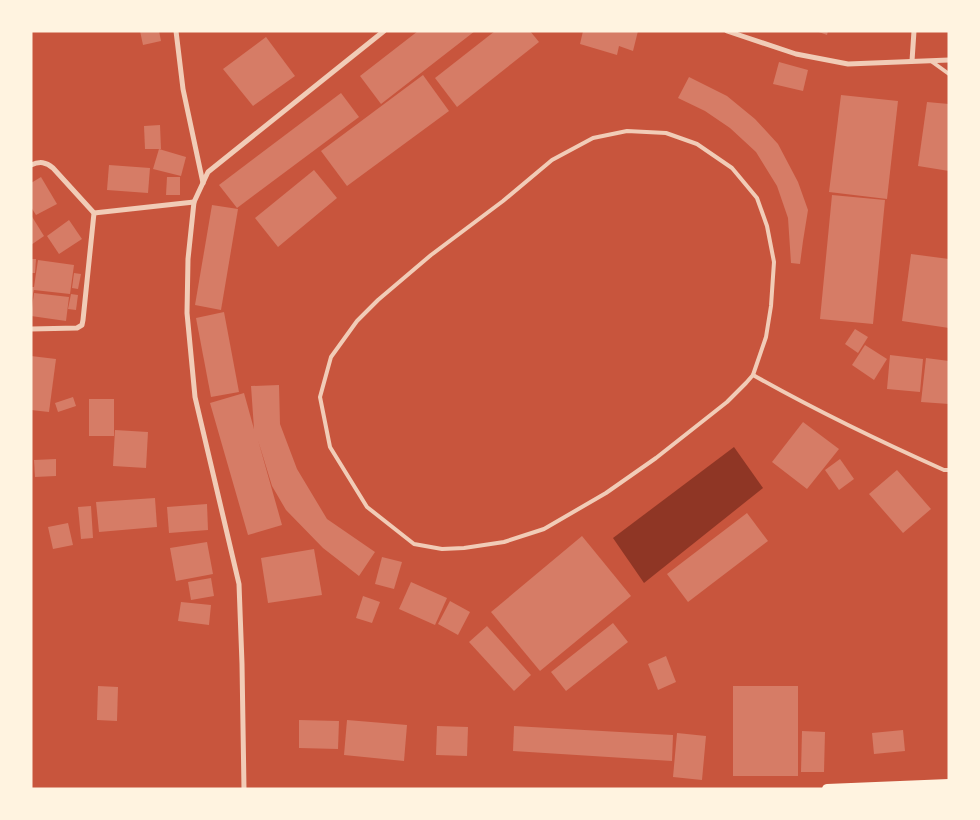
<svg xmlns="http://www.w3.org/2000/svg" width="980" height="820" viewBox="0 0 980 820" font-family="Arial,sans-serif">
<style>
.water{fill:#8f3625}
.building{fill:#d67c66}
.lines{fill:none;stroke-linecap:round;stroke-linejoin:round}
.service{stroke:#f1ccb7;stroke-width:4}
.minor{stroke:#f1ccb7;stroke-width:5}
.secondary{stroke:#fff3e0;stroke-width:10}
</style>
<rect width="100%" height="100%" fill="#c8553d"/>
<polygon class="water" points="734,447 763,488 644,583 613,538"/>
<g class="building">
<polygon points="140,31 159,31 161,41 143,45"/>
<polygon points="418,31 475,31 381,104 360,76"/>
<polygon points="495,31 530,31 539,42 457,107 435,78"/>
<polygon points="583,31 638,31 633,51 619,46 617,55 580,44"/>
<polygon points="816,31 828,31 827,35"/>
<polygon points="266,37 295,76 253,106 223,69"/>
<polygon points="779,62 808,70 803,91 773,84"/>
<polygon points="423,75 449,111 347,186 321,151"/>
<polygon points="689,77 727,96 755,119 778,144 798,182 808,210 803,241 800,264 791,263 788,218 777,186 756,152 730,128 705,111 678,98"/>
<polygon points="341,93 359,117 237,208 219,185"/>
<polygon points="841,95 898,101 887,199 829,192"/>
<polygon points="927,102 949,104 949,171 918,166"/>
<polygon points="160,125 161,149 145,149 144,126"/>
<polygon points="159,149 186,157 181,176 153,169"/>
<polygon points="109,165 150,168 148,193 107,190"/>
<polygon points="314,170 337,198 278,247 255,218"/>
<polygon points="41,177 57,204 36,215 31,207 31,183"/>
<polygon points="167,177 180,177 180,195 166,195"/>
<polygon points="832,195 885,200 873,324 820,319"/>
<polygon points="212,205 238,209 221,310 195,305"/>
<polygon points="31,215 44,236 31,245"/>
<polygon points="69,220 82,239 59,254 47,236"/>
<polygon points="911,254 949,259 949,328 902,321"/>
<polygon points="31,259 36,259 35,273 31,273"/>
<polygon points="38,260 74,265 70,294 34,290 32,298 31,298 31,287 34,287"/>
<polygon points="74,273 81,274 78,289 72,288"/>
<polygon points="34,293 69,297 66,321 31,316"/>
<polygon points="71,294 78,295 76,310 68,309"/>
<polygon points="224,312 239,392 211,397 196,318"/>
<polygon points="855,329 868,337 858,353 845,344"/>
<polygon points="865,345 887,359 874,380 852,365"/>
<polygon points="890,355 923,359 920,392 887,389"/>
<polygon points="31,356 56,359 49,412 31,410"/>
<polygon points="926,358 949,361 949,404 921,402"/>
<polygon points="279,385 280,424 297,469 327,519 375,552 359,576 323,548 286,510 272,486 258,440 282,525 248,535 210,403 244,393 254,429 251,386"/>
<polygon points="73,397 76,406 58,412 55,403"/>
<rect x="89" y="399" width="25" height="37"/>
<polygon points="803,422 839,449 807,489 772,462"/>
<polygon points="115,430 148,432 146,468 113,466"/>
<polygon points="56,459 56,476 35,477 34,460"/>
<polygon points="840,459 854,479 839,490 825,470"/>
<polygon points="897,470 931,509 903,533 869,494"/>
<polygon points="155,498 157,527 99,532 96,502"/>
<polygon points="207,504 208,530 169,533 167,507"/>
<polygon points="91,506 93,538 81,539 78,507"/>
<polygon points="747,513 768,541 688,602 667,574"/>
<polygon points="68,523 73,545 53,549 48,527"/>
<polygon points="582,536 631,596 540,671 491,612"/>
<polygon points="207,542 213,574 176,581 170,548"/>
<polygon points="314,549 322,595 268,603 261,558"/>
<polygon points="382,557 402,562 394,589 375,584"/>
<polygon points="211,578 214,596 191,600 188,582"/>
<polygon points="411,582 447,598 435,625 399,609"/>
<polygon points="363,596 380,602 372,623 356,618"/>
<polygon points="450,601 470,612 458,635 438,624"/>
<polygon points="181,602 211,605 209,625 178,621"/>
<polygon points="613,623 628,642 566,691 551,672"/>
<polygon points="487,626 531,675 514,691 469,642"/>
<polygon points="666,656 676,682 658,690 648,664"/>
<polygon points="98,686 118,687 117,721 97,720"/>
<rect x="733" y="686" width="65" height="90"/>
<polygon points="299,720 339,721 338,749 299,748"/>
<polygon points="347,720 407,725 404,761 344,755"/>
<polygon points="437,726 468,727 467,756 436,755"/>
<polygon points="514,726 673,735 672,761 513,751"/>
<polygon points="903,730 905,751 874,754 872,733"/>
<polygon points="802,731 825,732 824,772 801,772"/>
<polygon points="677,733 706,736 702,780 673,777"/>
</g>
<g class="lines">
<g class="service">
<polyline points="931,61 949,74"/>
<polygon points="627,131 666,133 697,144 732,168 757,198 767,226 774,262 771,306 766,337 753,375 746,383 727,402 656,458 606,493 544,529 504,542 464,548 442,549 414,544 367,507 330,447 320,397 331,357 357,321 378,300 431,255 503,201 552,160 593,138"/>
<path d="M753 375C815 410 879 441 944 470H949"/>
</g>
<g class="minor">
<polyline points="176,31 183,89 203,183"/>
<polyline points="727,31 796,54 848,64 949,60"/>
<polyline points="912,61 914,31"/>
<path d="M31 165C40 161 46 162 53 168L94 213 83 320 82 325 77 328 31 329"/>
<polyline points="94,213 194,202"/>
<polyline points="244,789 242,664 239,584 195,397 187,313 188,259 194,202 208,172 384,31"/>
</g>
<polyline class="secondary" points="827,789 949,784"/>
</g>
<rect width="980" height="820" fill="none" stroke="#fff3e0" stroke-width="65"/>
</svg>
